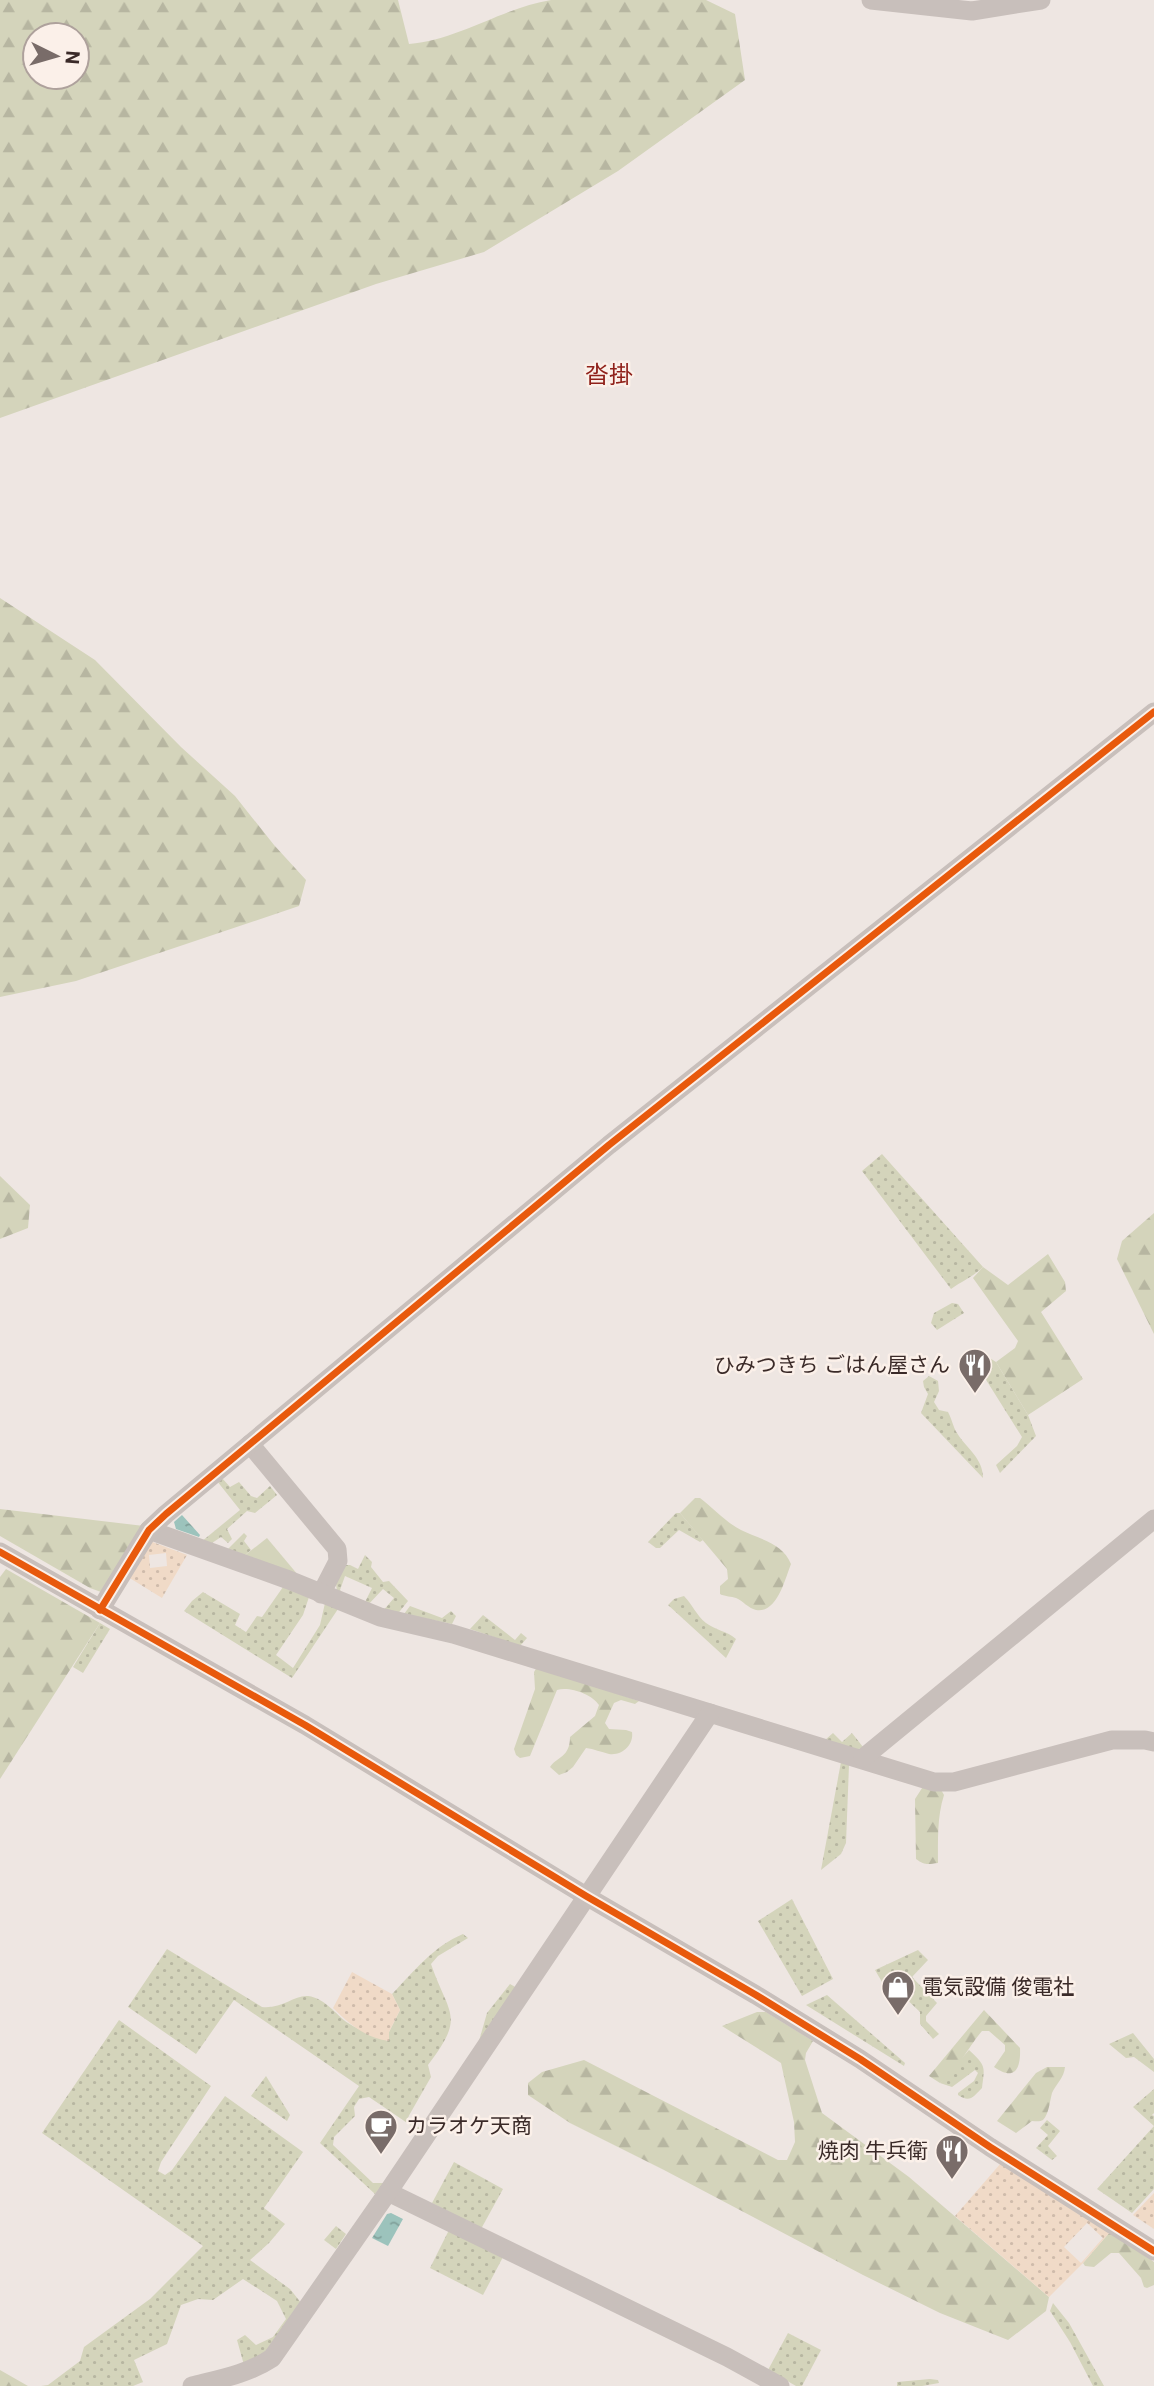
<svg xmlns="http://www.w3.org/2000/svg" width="1154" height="2386" viewBox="0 0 1154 2386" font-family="Roboto,'Noto Sans JP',sans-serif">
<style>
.grass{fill:url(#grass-dots);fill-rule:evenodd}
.forest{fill:url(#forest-firs);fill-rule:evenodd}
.sand{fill:url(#sand-dots);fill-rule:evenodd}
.park{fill:#d4d4bb}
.water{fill:url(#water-ripples)}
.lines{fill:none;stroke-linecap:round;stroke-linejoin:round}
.minor{stroke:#c8bfbb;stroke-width:19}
.cycleway-casing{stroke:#fbf0e9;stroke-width:11}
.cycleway{stroke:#e8590c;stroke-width:7}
.labels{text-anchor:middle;stroke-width:5;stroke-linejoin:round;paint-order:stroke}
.poi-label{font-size:21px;fill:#3a2a28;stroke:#fbf0e9;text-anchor:end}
.quarter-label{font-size:24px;fill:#90211a;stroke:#fbf0e9}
</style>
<defs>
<pattern id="grass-dots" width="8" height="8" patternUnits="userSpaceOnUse" patternTransform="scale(1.75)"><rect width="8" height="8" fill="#d4d4bb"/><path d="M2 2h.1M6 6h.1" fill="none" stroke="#b7b6a1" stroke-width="1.8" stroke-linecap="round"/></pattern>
<pattern id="forest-firs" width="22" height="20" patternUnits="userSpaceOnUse" patternTransform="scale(1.75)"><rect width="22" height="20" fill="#d4d4bb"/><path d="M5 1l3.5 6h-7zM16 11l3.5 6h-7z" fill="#b7b6a1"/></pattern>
<pattern id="sand-dots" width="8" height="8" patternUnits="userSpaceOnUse" patternTransform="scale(1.75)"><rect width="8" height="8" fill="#f0dac7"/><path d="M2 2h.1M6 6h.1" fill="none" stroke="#cfbbab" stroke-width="1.8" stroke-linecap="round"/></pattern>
<pattern id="water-ripples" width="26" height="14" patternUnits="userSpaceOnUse" patternTransform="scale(1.75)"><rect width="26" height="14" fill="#9cc3bc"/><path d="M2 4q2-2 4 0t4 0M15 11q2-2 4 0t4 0" fill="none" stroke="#809f99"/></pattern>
</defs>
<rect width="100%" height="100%" fill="#eee6e2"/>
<g class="grass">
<path d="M882 1154 983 1267C973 1277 962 1281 951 1289L862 1171Z"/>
<polygon points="952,1303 958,1304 964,1313 937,1330 931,1323 934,1313"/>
<polygon points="985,1355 996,1362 1028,1415 1036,1436 1000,1473 996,1465 1017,1446 1022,1437 973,1359"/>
<path d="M929 1376 938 1381 939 1391 934 1402 939 1410 948 1412C952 1419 953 1427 957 1433 967 1449 983 1458 983 1478L921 1413 928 1394 924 1387 923 1381Z"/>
<polygon points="222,1478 230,1487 239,1482 251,1496 257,1498 270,1486 277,1495 255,1513 247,1511 227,1529 232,1539 228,1543 221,1537 212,1543 201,1542 240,1510 217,1481"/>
<polygon points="676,1513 680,1513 703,1540 700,1542 679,1530 660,1548 656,1548 648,1542"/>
<polygon points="244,1533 247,1536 244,1541 251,1550 244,1556 227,1550"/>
<path d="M365 1555 372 1562 371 1567 383 1582 389 1581 408 1601 396 1616 382 1612 394 1598 383 1589 366 1607 337 1594 336 1582 345 1565H350L358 1569ZM345 1576 372 1588 365 1602 345 1596 340 1590Z"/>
<polygon points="283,1587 309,1597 303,1615 276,1655 293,1668 320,1625 325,1603 338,1609 292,1678 184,1611 192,1601 203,1592 240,1614 235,1625 246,1632 257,1616 262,1617"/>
<path d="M684 1596C693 1605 696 1615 706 1623 715 1630 727 1631 736 1639L726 1658 668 1605 674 1599Z"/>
<polygon points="410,1606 442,1618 451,1611 456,1616 452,1624 404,1614"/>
<polygon points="483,1615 515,1640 521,1633 527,1638 520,1646 470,1629"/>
<polygon points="100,1623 110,1629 83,1673 73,1667"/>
<polygon points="833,1733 842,1742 852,1733 863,1747 857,1750 825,1740"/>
<polygon points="841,1762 849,1765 846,1843 841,1854 821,1870"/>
<polygon points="792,1899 833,1979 802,1996 758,1921"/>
<path d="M463 1934 468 1938 438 1956 431 1964C449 2016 466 2015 428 2065L431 2077 407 2119 421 2129 419 2131 369 2097 359 2099 354 2107 355 2116 334 2137 333 2145 373 2183H384L375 2194 320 2143 359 2086 234 2000 196 2054 128 2007 167 1949 262 2007C282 2009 294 1995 308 1996 325 1998 336 2015 348 2023 360 2031 376 2035 388 2041L389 2032 400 2010 392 1994 393 1993C415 1970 434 1946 463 1934Z"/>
<polygon points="918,1950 928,1960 912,1977 937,2003 926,2016 926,2021 939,2034 933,2039 920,2024 920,2012 898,1991 889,1994 875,1970"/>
<polygon points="510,1984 517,1988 479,2041 487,2013"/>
<polygon points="827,1995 905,2063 904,2066 806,2005"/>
<polygon points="119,2020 211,2086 161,2162 158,2171 165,2175 172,2170 225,2096 303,2152 264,2208 285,2224 269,2243 250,2260 290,2289 302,2304 270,2353 244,2365 237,2340 245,2335 256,2345 273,2337 286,2319 277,2301 243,2279 213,2300 198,2299 181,2305 167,2344 134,2360 143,2382 133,2386 41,2386 48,2385 80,2361 84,2347 150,2299 203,2246 42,2133"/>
<polygon points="1133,2033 1154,2059 1154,2072 1134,2057 1126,2058 1109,2044"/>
<path d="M969 2050C986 2066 985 2066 982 2088 973 2097 970 2103 958 2095V2093L974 2081 978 2073 975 2070 952 2087 940 2083Z"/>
<polygon points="266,2076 290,2115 287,2121 251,2096"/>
<polygon points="1154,2089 1154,2113 1152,2115 1154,2116 1154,2189 1132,2213 1097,2189 1154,2126 1133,2107"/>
<polygon points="1047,2120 1060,2131 1048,2146 1057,2156 1052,2160 1036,2148 1048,2135 1040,2128"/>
<polygon points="454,2162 503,2189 481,2229 432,2203"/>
<polygon points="336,2226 346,2234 336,2249 324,2240"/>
<polygon points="449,2230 503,2257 483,2295 430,2268"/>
<polygon points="1053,2303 1069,2323 1104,2386 1093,2386 1070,2342 1050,2311"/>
<polygon points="788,2333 821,2350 802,2386 796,2386 768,2370"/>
<polygon points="930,2379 938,2380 939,2383 922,2386 897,2386 897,2382"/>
</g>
<g class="forest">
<path d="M0 0H398L409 44C459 40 502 8 551 0H706L735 14 745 80 618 171 484 252 376 284 0 418ZM35 35H77V77H35Z"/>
<polygon points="0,598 95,660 181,747 235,796 274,845 306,880 299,906 76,981 0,997"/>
<polygon points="0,1176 30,1205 28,1228 0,1239"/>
<polygon points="1154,1213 1154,1334 1117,1259 1122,1241"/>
<polygon points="1048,1254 1065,1282 1066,1291 1041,1312 1083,1379 1028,1415 996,1362 1015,1348 1018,1341 973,1278 983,1267 1008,1285"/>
<path d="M695 1498H700C713 1508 727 1523 741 1530 759 1539 783 1543 791 1564 785 1579 777 1614 756 1610 748 1608 743 1601 736 1598 731 1596 726 1597 720 1594V1586L728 1579 727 1569 680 1513Z"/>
<polygon points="0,1509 144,1526 101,1592 90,1588 0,1536"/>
<polygon points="6,1569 100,1623 0,1779 0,1577"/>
<path d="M537 1667 639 1701 635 1704 621 1700 614 1703 605 1723 609 1729 626 1730 632 1732C634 1745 622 1756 609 1754 601 1752 594 1749 586 1748L573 1767 567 1772 559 1775 550 1767C558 1756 570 1757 570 1737L595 1716 599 1705C592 1694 569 1686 557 1690L530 1756 520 1758 516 1755 514 1749 535 1689 534 1672Z"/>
<path d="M924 1785 940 1788 944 1795C937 1817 938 1840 938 1863 929 1864 925 1866 916 1859L915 1799Z"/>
<path d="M984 2010 1020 2048C1021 2070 1014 2081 994 2067L1005 2051V2045L989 2031H982C968 2047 958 2070 940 2083L929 2076Z"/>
<polygon points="757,2012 766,2012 813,2041 806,2053 805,2060 822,2113 909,2177 1049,2297 1046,2311 1008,2340 940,2313 863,2275 664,2170 570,2123 528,2095 528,2083 542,2072 584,2060 778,2160 787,2160 795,2142 794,2122 781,2063 722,2026"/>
<path d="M1047 2067H1065C1064 2078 1056 2084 1052 2093 1050 2100 1049 2114 1043 2120 1040 2122 1035 2121 1032 2121L1016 2133 997 2121 1036 2073Z"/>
<polygon points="1110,2232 1154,2262 1154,2285 1147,2288 1144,2287 1141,2278 1119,2253 1111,2253 1094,2267 1085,2266 1083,2263"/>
<polygon points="0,2370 28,2386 0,2386"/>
</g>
<g class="sand">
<path d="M150 1541 187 1555 162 1598 128 1577ZM166 1553 167 1566 150 1568 149 1555Z"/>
<path d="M352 1972 392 1994 400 2010 389 2032V2041C366 2038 349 2024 333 2008Z"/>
<path d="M1001 2163 1110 2232 1083 2263 1049 2297 955 2216ZM1087 2223 1103 2238 1081 2263 1064 2247Z"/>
<polygon points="1154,2193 1154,2229 1133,2215"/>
</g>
<polygon class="park" points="267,1538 298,1575 244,1556"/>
<g class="water">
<polygon points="182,1515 200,1535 199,1537 176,1529 174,1522"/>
<polygon points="391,2213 403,2219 388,2246 372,2238 387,2214"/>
</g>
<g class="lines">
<g class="minor">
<polyline points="871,0 972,11 1041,0"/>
<polyline points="250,1444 337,1549 338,1561 321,1594"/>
<polyline points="149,1530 289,1580 380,1617 453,1634 934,1782 954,1782 1112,1740 1145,1740 1154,1742"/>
<polyline points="0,1552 305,1725 586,1896 756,1995 860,2059 990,2147 1154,2251"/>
<polyline points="100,1610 149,1530 166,1514 609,1145 1154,712"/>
<polyline points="863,1758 1154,1519"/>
<polyline points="388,2192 727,2357 780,2386"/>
<path d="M192 2386C220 2379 248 2374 272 2358L388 2192 710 1713"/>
</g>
<defs>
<g id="cycleway">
<polyline points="0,1552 305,1725 586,1896 756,1995 860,2059 990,2147 1154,2251"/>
<polyline points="100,1610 149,1530 166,1514 609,1145 1154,712"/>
</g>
</defs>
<use href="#cycleway" class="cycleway-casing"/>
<use href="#cycleway" class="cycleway"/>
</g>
<defs>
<symbol id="restaurant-pin" viewBox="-11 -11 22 30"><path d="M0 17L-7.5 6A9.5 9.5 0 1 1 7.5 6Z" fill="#796c69" stroke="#fbf0e9"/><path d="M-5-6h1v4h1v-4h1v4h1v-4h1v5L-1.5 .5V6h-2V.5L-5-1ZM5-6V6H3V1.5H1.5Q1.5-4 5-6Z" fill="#fff"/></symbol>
<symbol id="shop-pin" viewBox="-11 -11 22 30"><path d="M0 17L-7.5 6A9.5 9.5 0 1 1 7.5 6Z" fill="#796c69" stroke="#fbf0e9"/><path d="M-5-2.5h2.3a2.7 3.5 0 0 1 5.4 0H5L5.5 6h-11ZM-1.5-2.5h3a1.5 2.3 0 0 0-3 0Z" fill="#fff"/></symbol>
<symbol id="cafe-pin" viewBox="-11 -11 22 30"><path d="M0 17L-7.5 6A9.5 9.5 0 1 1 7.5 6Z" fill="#796c69" stroke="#fbf0e9"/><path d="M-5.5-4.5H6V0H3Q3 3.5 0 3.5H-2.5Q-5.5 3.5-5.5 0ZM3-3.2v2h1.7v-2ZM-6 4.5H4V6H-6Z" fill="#fff"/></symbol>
</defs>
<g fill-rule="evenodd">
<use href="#restaurant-pin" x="956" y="1346" width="38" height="52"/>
<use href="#shop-pin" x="879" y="1968" width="38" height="52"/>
<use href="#cafe-pin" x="362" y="2107" width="38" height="52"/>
<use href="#restaurant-pin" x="933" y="2132" width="38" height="52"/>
</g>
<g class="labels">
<g class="poi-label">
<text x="950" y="1372">ひみつきち ごはん屋さん</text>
<text x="922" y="1994" text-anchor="start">電気設備 俊電社</text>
<text x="406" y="2133" text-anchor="start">カラオケ天商</text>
<text x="928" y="2158">焼肉 牛兵衛</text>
</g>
<g class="quarter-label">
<text x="609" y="383">沓掛</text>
</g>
</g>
<g transform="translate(56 56) rotate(95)"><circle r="33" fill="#fbf0e9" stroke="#aea19c" stroke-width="2"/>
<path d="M0-5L12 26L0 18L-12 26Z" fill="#796c69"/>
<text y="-10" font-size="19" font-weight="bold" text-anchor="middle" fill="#3a2a28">N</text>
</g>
</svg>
